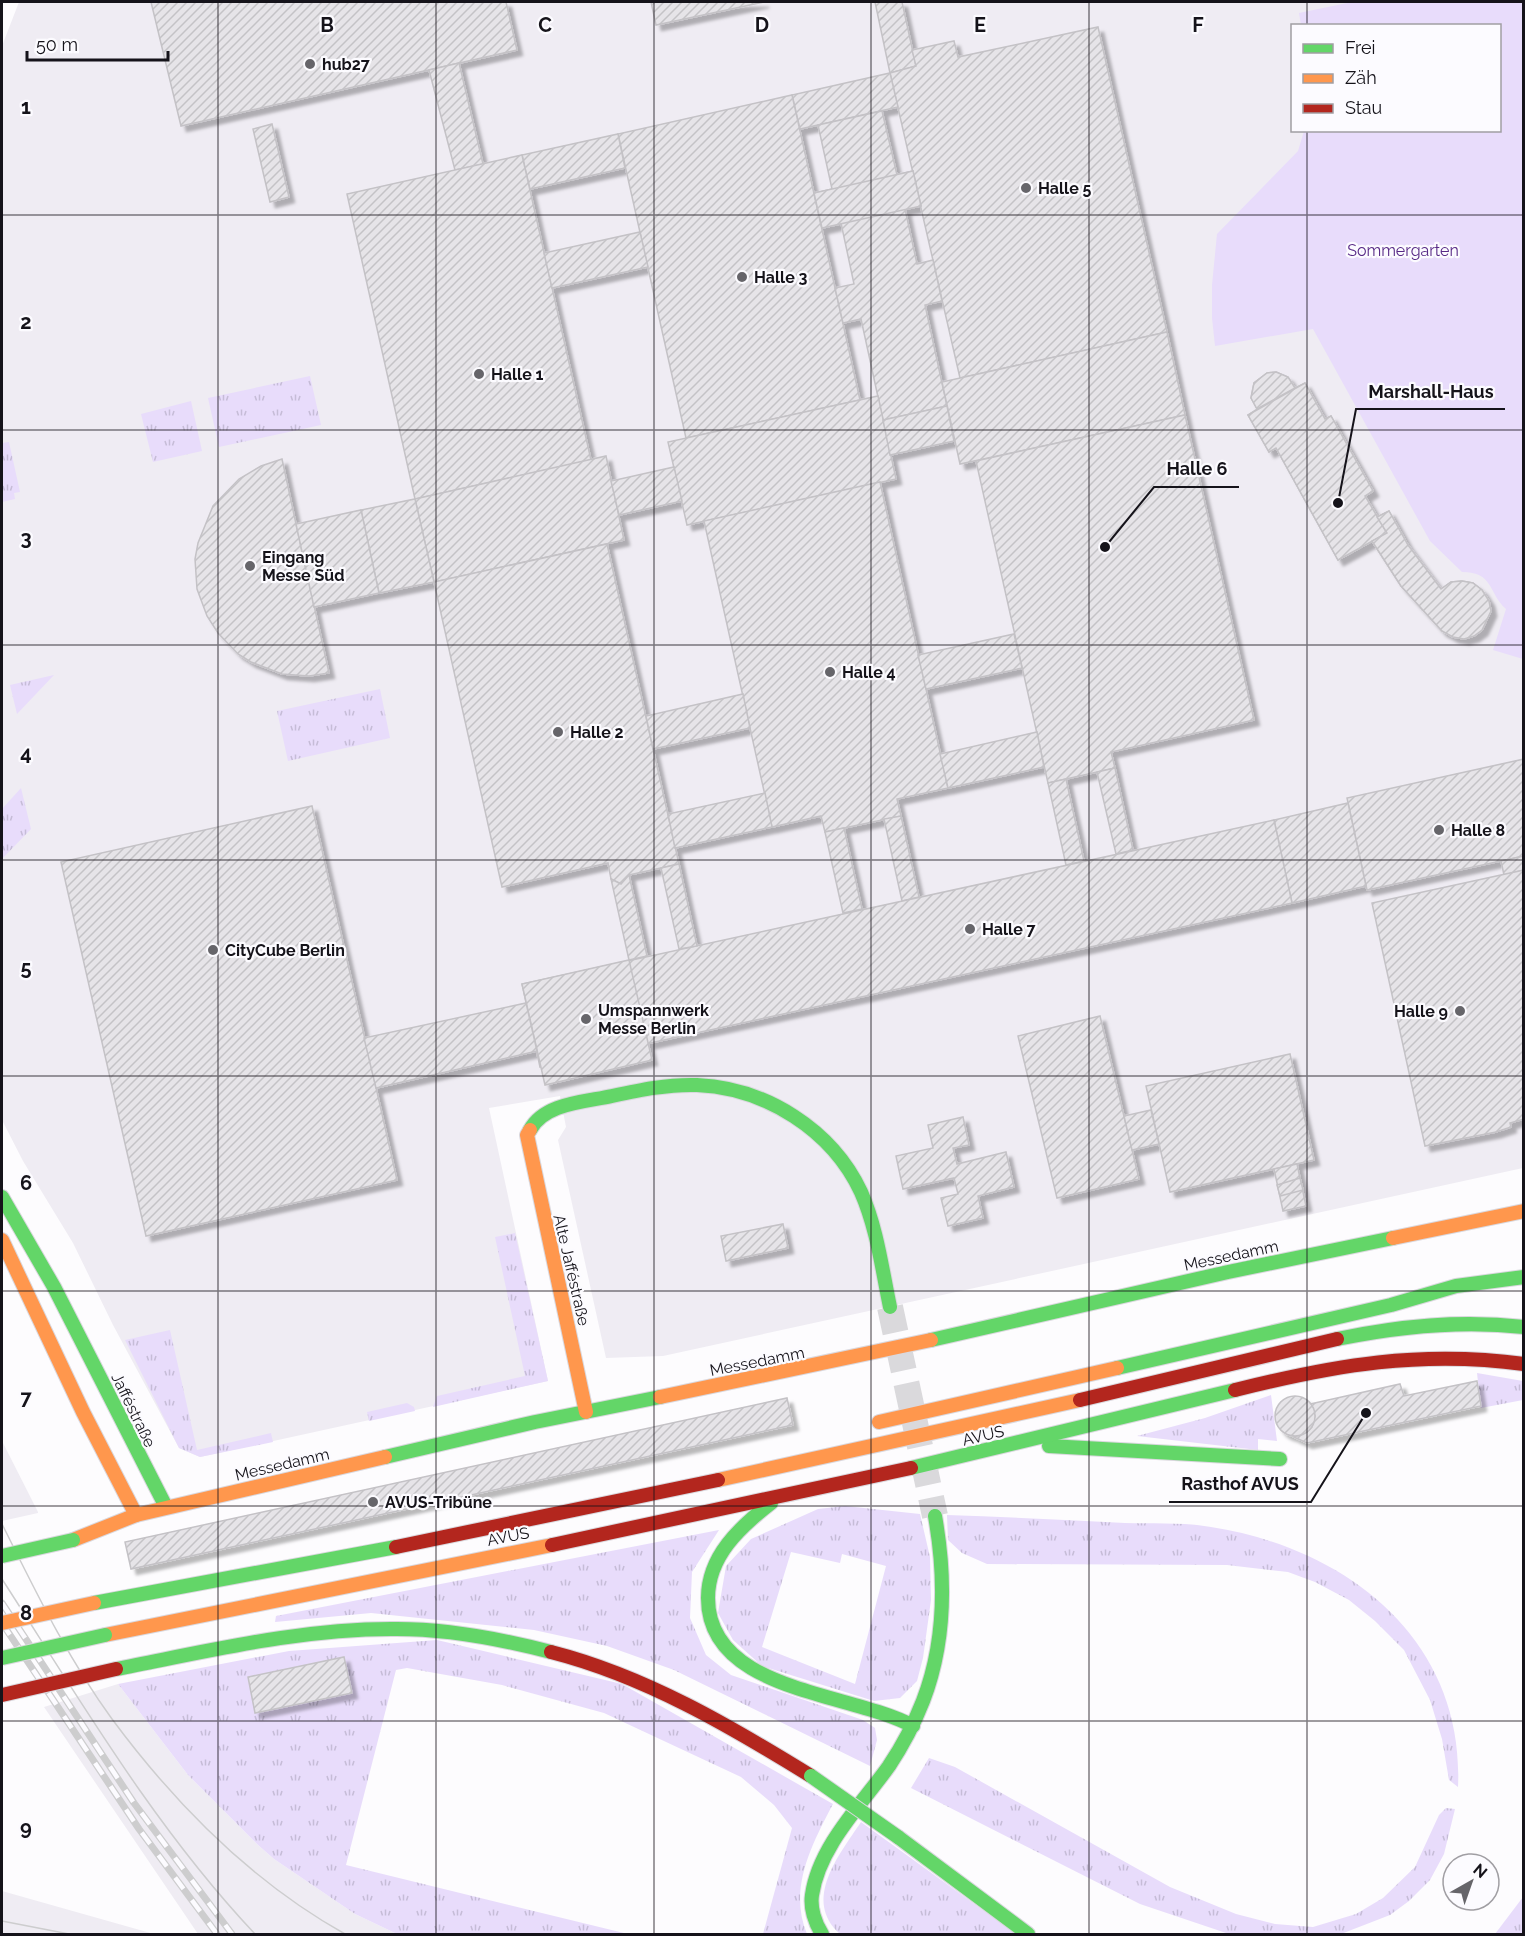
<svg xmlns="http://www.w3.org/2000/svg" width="1525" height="1936" viewBox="0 0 1525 1936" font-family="Raleway,sans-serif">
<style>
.built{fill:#efecf3;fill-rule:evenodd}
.grass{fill:url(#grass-tufts);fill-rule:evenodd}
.green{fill:#e8dcfb}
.building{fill:url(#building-hatch);stroke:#c4c2c6;stroke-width:1.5;filter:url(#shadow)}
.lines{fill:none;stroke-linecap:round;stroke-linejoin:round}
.secondary-tunnel{stroke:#dad9dc;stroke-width:26;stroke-dasharray:26 13;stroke-linecap:butt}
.fast-casing{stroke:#dad8de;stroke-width:16}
.slow-casing{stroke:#dad8de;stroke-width:16}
.jam-casing{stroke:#dad8de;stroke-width:16}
.fast{stroke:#63d668;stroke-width:14}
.slow{stroke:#ff974d;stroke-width:14}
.jam{stroke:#b3261e;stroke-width:14}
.tram{stroke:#cdcdce;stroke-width:1.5}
.rail-casing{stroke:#cdcdce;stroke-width:7}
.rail{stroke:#fcfbff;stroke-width:4.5;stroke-dasharray:14;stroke-linecap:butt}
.fast-bridge-casing{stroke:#dad8de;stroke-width:16;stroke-linecap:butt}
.slow-bridge-casing{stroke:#dad8de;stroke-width:16;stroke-linecap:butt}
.jam-bridge-casing{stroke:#dad8de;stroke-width:16;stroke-linecap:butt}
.fast-bridge{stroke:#63d668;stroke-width:14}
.slow-bridge{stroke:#ff974d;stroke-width:14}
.jam-bridge{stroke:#b3261e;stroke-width:14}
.grid{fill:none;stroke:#15131a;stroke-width:1.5;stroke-opacity:0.55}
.poi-dot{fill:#66656a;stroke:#fcfbff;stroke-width:2}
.labels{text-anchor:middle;stroke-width:4.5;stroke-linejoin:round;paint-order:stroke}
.poi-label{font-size:16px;font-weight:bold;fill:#15131a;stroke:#fcfbff;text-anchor:start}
.park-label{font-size:16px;fill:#572986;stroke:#fcfbff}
.street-label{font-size:16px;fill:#15131a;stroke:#fcfbff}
.grid-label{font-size:20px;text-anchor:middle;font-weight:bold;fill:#15131a;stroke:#fcfbff;stroke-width:4.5;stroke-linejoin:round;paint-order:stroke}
.leader{fill:none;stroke:#15131a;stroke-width:2}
.callout-dot{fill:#15131a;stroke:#fcfbff;stroke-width:2}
.callout-label{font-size:18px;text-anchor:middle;font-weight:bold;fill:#15131a;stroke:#fcfbff;stroke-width:4.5;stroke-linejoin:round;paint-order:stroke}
</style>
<defs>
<pattern id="grass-tufts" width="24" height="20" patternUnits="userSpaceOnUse" patternTransform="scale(1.5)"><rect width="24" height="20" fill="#e8dcfb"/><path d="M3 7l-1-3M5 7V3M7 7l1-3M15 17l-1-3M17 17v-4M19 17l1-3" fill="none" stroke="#c6bcd7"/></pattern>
<pattern id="building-hatch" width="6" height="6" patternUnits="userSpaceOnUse" patternTransform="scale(1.5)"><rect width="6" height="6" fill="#e6e4e8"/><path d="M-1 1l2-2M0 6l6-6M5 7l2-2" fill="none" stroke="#c4c3c6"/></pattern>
<filter id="shadow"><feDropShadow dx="5.5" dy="5.5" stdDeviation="1.5" flood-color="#0004"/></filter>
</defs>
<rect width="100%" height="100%" fill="#fdfcfe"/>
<g class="built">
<path d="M19 2H1523V1168L663 1356 606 1358 558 1140 566 1127 560 1096 489 1108 548 1381 200 1457 179 1448 113 1325 73 1243 23 1161 2 1120V46ZM1292 26H1500V130H1292Z"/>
<polygon points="2,1441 38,1512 38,1513 2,1521"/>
<polygon points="118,1684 188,1775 258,1845 274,1859 355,1914 397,1934 198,1934 44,1707"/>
<polygon points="2,1891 154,1934 2,1934"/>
</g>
<g class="grass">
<polygon points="310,376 321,425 219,447 208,398"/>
<polygon points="191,401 202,451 153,462 141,414"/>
<polygon points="9,442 20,492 14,493 15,499 2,502 2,443"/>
<polygon points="54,675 17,714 10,685"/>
<polygon points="380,689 390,738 288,761 277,711"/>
<polygon points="21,788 31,829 2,859 2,809"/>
<polygon points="515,1233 548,1381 433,1407 437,1396 525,1376 495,1237"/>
<polygon points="170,1330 197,1450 271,1433 273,1442 200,1457 179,1448 125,1340"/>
<polygon points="1477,1373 1523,1381 1523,1400 1481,1408"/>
<polygon points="1271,1395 1277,1441 1258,1439 1258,1450 1137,1436 1205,1418"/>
<polygon points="407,1403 414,1407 415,1411 369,1421 367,1412"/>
<path d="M845 1506 920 1514 930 1557 931 1600 923 1658 917 1681 900 1698 874 1701 762 1666 733 1640 718 1613 726 1566 751 1539 818 1509ZM791 1552 840 1563 842 1554 886 1566 855 1684 762 1647Z"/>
<path d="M947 1515C1007 1517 1066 1520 1125 1523 1153 1524 1183 1522 1211 1527 1347 1548 1465 1640 1458 1787L1449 1780 1442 1739 1430 1700 1404 1650 1375 1621 1349 1600 1315 1582 1288 1572 1227 1565 987 1564 962 1553 948 1540Z"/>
<polygon points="719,1530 692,1572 690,1618 706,1655 731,1675 863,1720 875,1728 877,1740 870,1766 674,1670 607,1646 534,1630 371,1613 275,1622 276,1616"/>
<path d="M437 1640 622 1684 833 1804C812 1844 788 1889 807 1934H763L792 1828 774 1805 741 1777 604 1713 502 1685 407 1668 396 1670 346 1865 628 1934H397L355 1914 274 1859 258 1845 188 1775 118 1684 289 1651Z"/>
<polygon points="929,1758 955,1767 1170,1887 1236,1914 1275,1924 1313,1927 1356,1914 1383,1898 1415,1867 1439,1815 1446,1808 1455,1809 1444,1854 1430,1880 1409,1901 1390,1915 1341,1934 1229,1934 1140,1904 911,1788"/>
<path d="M861 1822 1016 1934H840C802 1900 839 1855 861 1822Z"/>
<polygon points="1523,1897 1523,1934 1495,1934"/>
</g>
<path class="green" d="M1352 2H1523V659L1493 650 1506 609C1488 593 1494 572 1462 572L1430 541 1313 329 1215 346 1212 318V285L1217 234 1298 151 1304 131 1500 130V26L1301 25 1299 13Z"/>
<g class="building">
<polygon points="151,2 506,2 517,50 181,126"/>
<polygon points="651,2 764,2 656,25"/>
<polygon points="875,2 902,2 916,66 890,73"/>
<polygon points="1098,27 1167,332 960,378 890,73 916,66 912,50 954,41 958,57"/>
<polygon points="459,63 483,164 455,170 429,70"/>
<polygon points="890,73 898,107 800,129 792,95"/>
<polygon points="792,95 860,400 686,438 618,134"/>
<polygon points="882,111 897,175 913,171 921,206 905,209 917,264 933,260 942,301 925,305 947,406 883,420 861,319 843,323 835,288 854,284 841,223 822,228 814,193 832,189 818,125"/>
<polygon points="272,124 289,197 270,202 253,129"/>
<polygon points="618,134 625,168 530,189 522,155"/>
<polygon points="522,155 591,460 415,499 347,194"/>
<polygon points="913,171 921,206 822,228 814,193"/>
<polygon points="640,232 648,267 552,288 544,253"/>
<polygon points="1167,332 1185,415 960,464 942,382"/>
<polygon points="1276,372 1288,377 1295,388 1305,383 1325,419 1331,416 1373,491 1365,496 1377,517 1389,511 1408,545 1441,589 1451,582 1462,581 1473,583 1482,590 1489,601 1491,611 1482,630 1464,639 1442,631 1401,586 1372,541 1338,560 1276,448 1269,452 1248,415 1257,409 1251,398 1254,383 1267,373"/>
<polygon points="1276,372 1288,377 1295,388 1257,409 1251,398 1254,383 1267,373"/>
<polygon points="1305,383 1325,419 1331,416 1373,491 1365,496 1387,533 1338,560 1276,448 1269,452 1248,415"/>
<polygon points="878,396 896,479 687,525 668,442"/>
<polygon points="947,406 954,441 890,455 883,420"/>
<polygon points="1185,415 1254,720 1111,752 1115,768 1048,783 976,461"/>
<polygon points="606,456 624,540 434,582 415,499"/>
<polygon points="282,459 296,524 329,673 309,676 282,674 251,662 238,654 218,633 207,616 197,589 195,559 198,543 213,506 239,479 261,466"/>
<polygon points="674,467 682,501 619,515 611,481"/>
<polygon points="880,482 948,788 897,799 901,816 825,832 821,816 772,827 704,521"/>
<polygon points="415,499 434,582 379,593 361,510"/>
<polygon points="361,510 379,593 314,607 296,524"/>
<polygon points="1389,511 1408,545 1441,589 1451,582 1462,581 1473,583 1482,590 1489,601 1491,611 1482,630 1474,636 1464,639 1453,637 1442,631 1401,586 1372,541 1387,533 1377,517"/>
<polygon points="607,544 679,864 629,875 621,884 611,879 608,863 502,887 434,582"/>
<polygon points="1014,634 1022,668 926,689 918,655"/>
<polygon points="743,694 750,728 653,749 646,716"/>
<polygon points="1037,732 1044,767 948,788 940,754"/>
<polygon points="1524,759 1524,856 1367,890 1347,798"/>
<polygon points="1115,768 1133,850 1116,854 1097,772"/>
<polygon points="1066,779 1084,861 1066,865 1048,783"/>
<polygon points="765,793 772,827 675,848 668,814"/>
<polygon points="1348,803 1366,886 1292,903 1274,820"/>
<polygon points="312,806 397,1180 146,1236 61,862"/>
<polygon points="901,816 919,897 902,901 884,819"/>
<polygon points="1274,820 1292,903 540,1067 522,984"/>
<polygon points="844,828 862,909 843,913 825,832"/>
<polygon points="1524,856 1524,870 1504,875 1501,861"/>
<polygon points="679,864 697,946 679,949 661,868"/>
<polygon points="1524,870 1524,1119 1510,1123 1511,1127 1496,1132 1425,1146 1372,903"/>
<polygon points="629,875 647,956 629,960 611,879 621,884"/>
<polygon points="629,960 652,1060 545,1085 522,984"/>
<polygon points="526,1003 537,1051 376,1088 364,1038"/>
<polygon points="1100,1016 1139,1179 1057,1198 1018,1036"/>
<polygon points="1290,1054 1314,1160 1170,1192 1146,1086"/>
<polygon points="1151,1110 1159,1144 1132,1150 1124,1116"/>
<polygon points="963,1117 969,1145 953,1148 957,1164 1006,1152 1014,1187 978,1196 983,1218 948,1226 941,1198 958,1194 954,1178 903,1189 896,1156 933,1148 928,1125"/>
<polygon points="1297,1164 1306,1206 1283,1211 1274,1169"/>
<polygon points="1300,1178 1303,1190 1280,1196 1277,1185"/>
<polygon points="783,1224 788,1248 726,1261 721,1236"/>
<polygon points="1477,1381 1481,1406 1307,1443 1294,1437 1307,1432 1312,1427 1315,1416 1310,1404 1400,1384 1404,1396"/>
<circle cx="1295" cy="1416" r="20"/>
<polygon points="787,1398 793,1425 131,1569 125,1542"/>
<polygon points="344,1657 352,1693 255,1713 248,1677"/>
</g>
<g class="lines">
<polyline class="secondary-tunnel" points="890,1307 935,1516"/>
<defs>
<g id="fast">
<path d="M530 1130C544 1103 585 1102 612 1096 640 1090 668 1084 697 1085 766 1088 832 1130 861 1192 877 1228 882 1269 890 1307"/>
<polyline points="2,1197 54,1287 166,1507"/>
<path d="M1337 1339C1400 1326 1460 1320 1524 1327"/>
<polyline points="931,1340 1228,1272 1393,1238"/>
<polyline points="1117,1368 1391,1305 1456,1286 1524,1277"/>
<polyline points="1049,1446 1280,1459"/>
<polyline points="385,1457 535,1422 660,1397"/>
<polyline points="911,1468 1235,1390"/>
<path d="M771 1503C740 1527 708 1556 708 1598 708 1692 850 1692 913 1726"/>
<polyline points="94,1603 396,1547"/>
<path d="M116 1669C209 1651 302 1628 397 1629 450 1629 501 1639 551 1652"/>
<polyline points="898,1837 1028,1934"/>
<path d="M822 1934C815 1923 810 1908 812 1895 819 1846 862 1804 889 1766 903 1745 914 1724 923 1701 946 1641 946 1578 935 1516"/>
</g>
<g id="slow">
<polyline points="530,1130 527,1135 586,1412"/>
<polyline points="1393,1238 1524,1211"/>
<polyline points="2,1240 83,1412 136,1515"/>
<polyline points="660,1397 931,1340"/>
<polyline points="879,1422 1117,1368"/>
<polyline points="718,1480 1080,1400"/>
<polyline points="73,1540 136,1515 385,1457"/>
<polyline points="105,1635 552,1545"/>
</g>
<g id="jam">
<path d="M1235 1390C1335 1365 1421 1350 1524 1364"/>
<polyline points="1080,1400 1337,1339"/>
<polyline points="552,1545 911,1468"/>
<polyline points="396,1547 718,1480"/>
<path d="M551 1652C645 1676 730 1726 811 1776"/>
</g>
</defs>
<use href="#fast" class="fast-casing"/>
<use href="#slow" class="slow-casing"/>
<use href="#jam" class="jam-casing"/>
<use href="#fast" class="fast"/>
<use href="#slow" class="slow"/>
<use href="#jam" class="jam"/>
<g class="tram">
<path d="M2 1524C35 1590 68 1659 112 1719 175 1804 252 1882 345 1934"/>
<path d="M2 1579C80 1700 155 1828 255 1934"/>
<polyline points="2,1921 69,1934"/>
</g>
<defs>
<g id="rail">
<polyline points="2,1603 134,1803 232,1934"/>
<polyline points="2,1623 139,1829 217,1934"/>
</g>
</defs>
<use href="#rail" class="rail-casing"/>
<use href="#rail" class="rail"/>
<defs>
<g id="fast-bridge">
<polyline points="2,1556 73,1540"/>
<polyline points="2,1658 105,1635"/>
<polyline points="811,1776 898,1837"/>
</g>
<polyline id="slow-bridge" points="2,1623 94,1603"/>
<polyline id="jam-bridge" points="2,1695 116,1669"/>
</defs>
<use href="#fast-bridge" class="fast-bridge-casing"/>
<use href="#slow-bridge" class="slow-bridge-casing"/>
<use href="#jam-bridge" class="jam-bridge-casing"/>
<use href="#fast-bridge" class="fast-bridge"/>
<use href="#slow-bridge" class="slow-bridge"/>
<use href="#jam-bridge" class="jam-bridge"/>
</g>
<path class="grid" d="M218 2V1934M436 2V1934M654 2V1934M871 2V1934M1089 2V1934M1307 2V26M1307 130V1934M2 215H1524M2 430H1524M2 645H1524M2 860H1524M2 1076H1524M2 1291H1524M2 1506H1524M2 1721H1524"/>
<g class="poi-dot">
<circle cx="310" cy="64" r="6"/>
<circle cx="1026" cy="188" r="6"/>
<circle cx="742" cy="277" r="6"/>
<circle cx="479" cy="374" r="6"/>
<circle cx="250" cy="566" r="6"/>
<circle cx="830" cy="672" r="6"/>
<circle cx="558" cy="732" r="6"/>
<circle cx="1439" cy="830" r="6"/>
<circle cx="970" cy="929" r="6"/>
<circle cx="213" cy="950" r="6"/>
<circle cx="1460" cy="1011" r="6"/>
<circle cx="586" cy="1019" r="6"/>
<circle cx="373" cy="1502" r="6"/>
</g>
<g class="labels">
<g class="poi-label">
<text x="322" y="70">hub27</text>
<text x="1038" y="194">Halle 5</text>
<text x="754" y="283">Halle 3</text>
<text x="491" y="380">Halle 1</text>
<text x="262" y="563">Eingang<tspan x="262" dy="18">Messe Süd</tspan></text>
<text x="842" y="678">Halle 4</text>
<text x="570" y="738">Halle 2</text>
<text x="1451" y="836">Halle 8</text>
<text x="982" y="935">Halle 7</text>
<text x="225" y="956">CityCube Berlin</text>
<text x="598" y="1016">Umspannwerk<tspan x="598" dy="18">Messe Berlin</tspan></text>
<text x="1448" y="1017" text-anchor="end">Halle 9</text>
<text x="385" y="1508">AVUS-Tribüne</text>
</g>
<g class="park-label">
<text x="1403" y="256">Sommergarten</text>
</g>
<g class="street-label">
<text transform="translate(1231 1255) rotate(-12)" y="6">Messedamm</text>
<text transform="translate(572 1270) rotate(77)" y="6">Alte Jafféstraße</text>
<text transform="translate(757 1361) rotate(-11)" y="6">Messedamm</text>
<text transform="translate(134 1410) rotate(64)" y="6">Jafféstraße</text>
<text transform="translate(983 1435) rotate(-13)" y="6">AVUS</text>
<text transform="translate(282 1464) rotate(-13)" y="6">Messedamm</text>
<text transform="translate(508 1536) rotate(-11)" y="6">AVUS</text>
</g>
</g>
<g class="grid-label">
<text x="327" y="32">B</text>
<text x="545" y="32">C</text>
<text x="762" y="32">D</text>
<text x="980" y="32">E</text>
<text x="1198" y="32">F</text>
<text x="26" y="114">1</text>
<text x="26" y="329">2</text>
<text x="26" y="545">3</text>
<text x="26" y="760">4</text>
<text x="26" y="975">5</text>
<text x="26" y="1190">6</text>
<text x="26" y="1405">7</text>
<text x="26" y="1620">8</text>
<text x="26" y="1835">9</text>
</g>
<path class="leader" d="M1338 503L1356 409H1505M1105 547L1154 487H1239M1366 1413L1311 1502H1169"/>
<g class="callout-dot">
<circle cx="1338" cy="503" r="6"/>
<circle cx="1105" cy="547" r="6"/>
<circle cx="1366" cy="1413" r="6"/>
</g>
<g class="callout-label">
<text x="1431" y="398">Marshall-Haus</text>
<text x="1197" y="475">Halle 6</text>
<text x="1240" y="1490">Rasthof AVUS</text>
</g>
<rect width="1525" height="1936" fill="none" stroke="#15131a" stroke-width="6"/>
<rect x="1291" y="24" width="210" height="108" fill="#fcfbff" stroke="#a09ea3" stroke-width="1.5"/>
<rect x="1303" y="44" width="30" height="9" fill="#63d668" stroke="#a09ea3" stroke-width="1.5"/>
<text x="1345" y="54" font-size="18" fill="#15131a">Frei</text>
<rect x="1303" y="74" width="30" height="9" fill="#ff974d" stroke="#a09ea3" stroke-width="1.5"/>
<text x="1345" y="84" font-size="18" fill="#15131a">Zäh</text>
<rect x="1303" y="104" width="30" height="9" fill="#b3261e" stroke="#a09ea3" stroke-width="1.5"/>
<text x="1345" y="114" font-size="18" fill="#15131a">Stau</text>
<g transform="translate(1471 1882) rotate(40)"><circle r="28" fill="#fcfbff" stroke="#a09ea3" stroke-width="1.5"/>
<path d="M0-4.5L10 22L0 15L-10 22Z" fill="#66656a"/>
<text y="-9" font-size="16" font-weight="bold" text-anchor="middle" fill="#15131a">N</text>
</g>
<path d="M27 51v9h141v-9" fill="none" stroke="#15131a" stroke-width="3"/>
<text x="36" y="51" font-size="18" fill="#15131a" stroke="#fcfbff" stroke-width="4.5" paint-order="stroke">50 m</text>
</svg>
